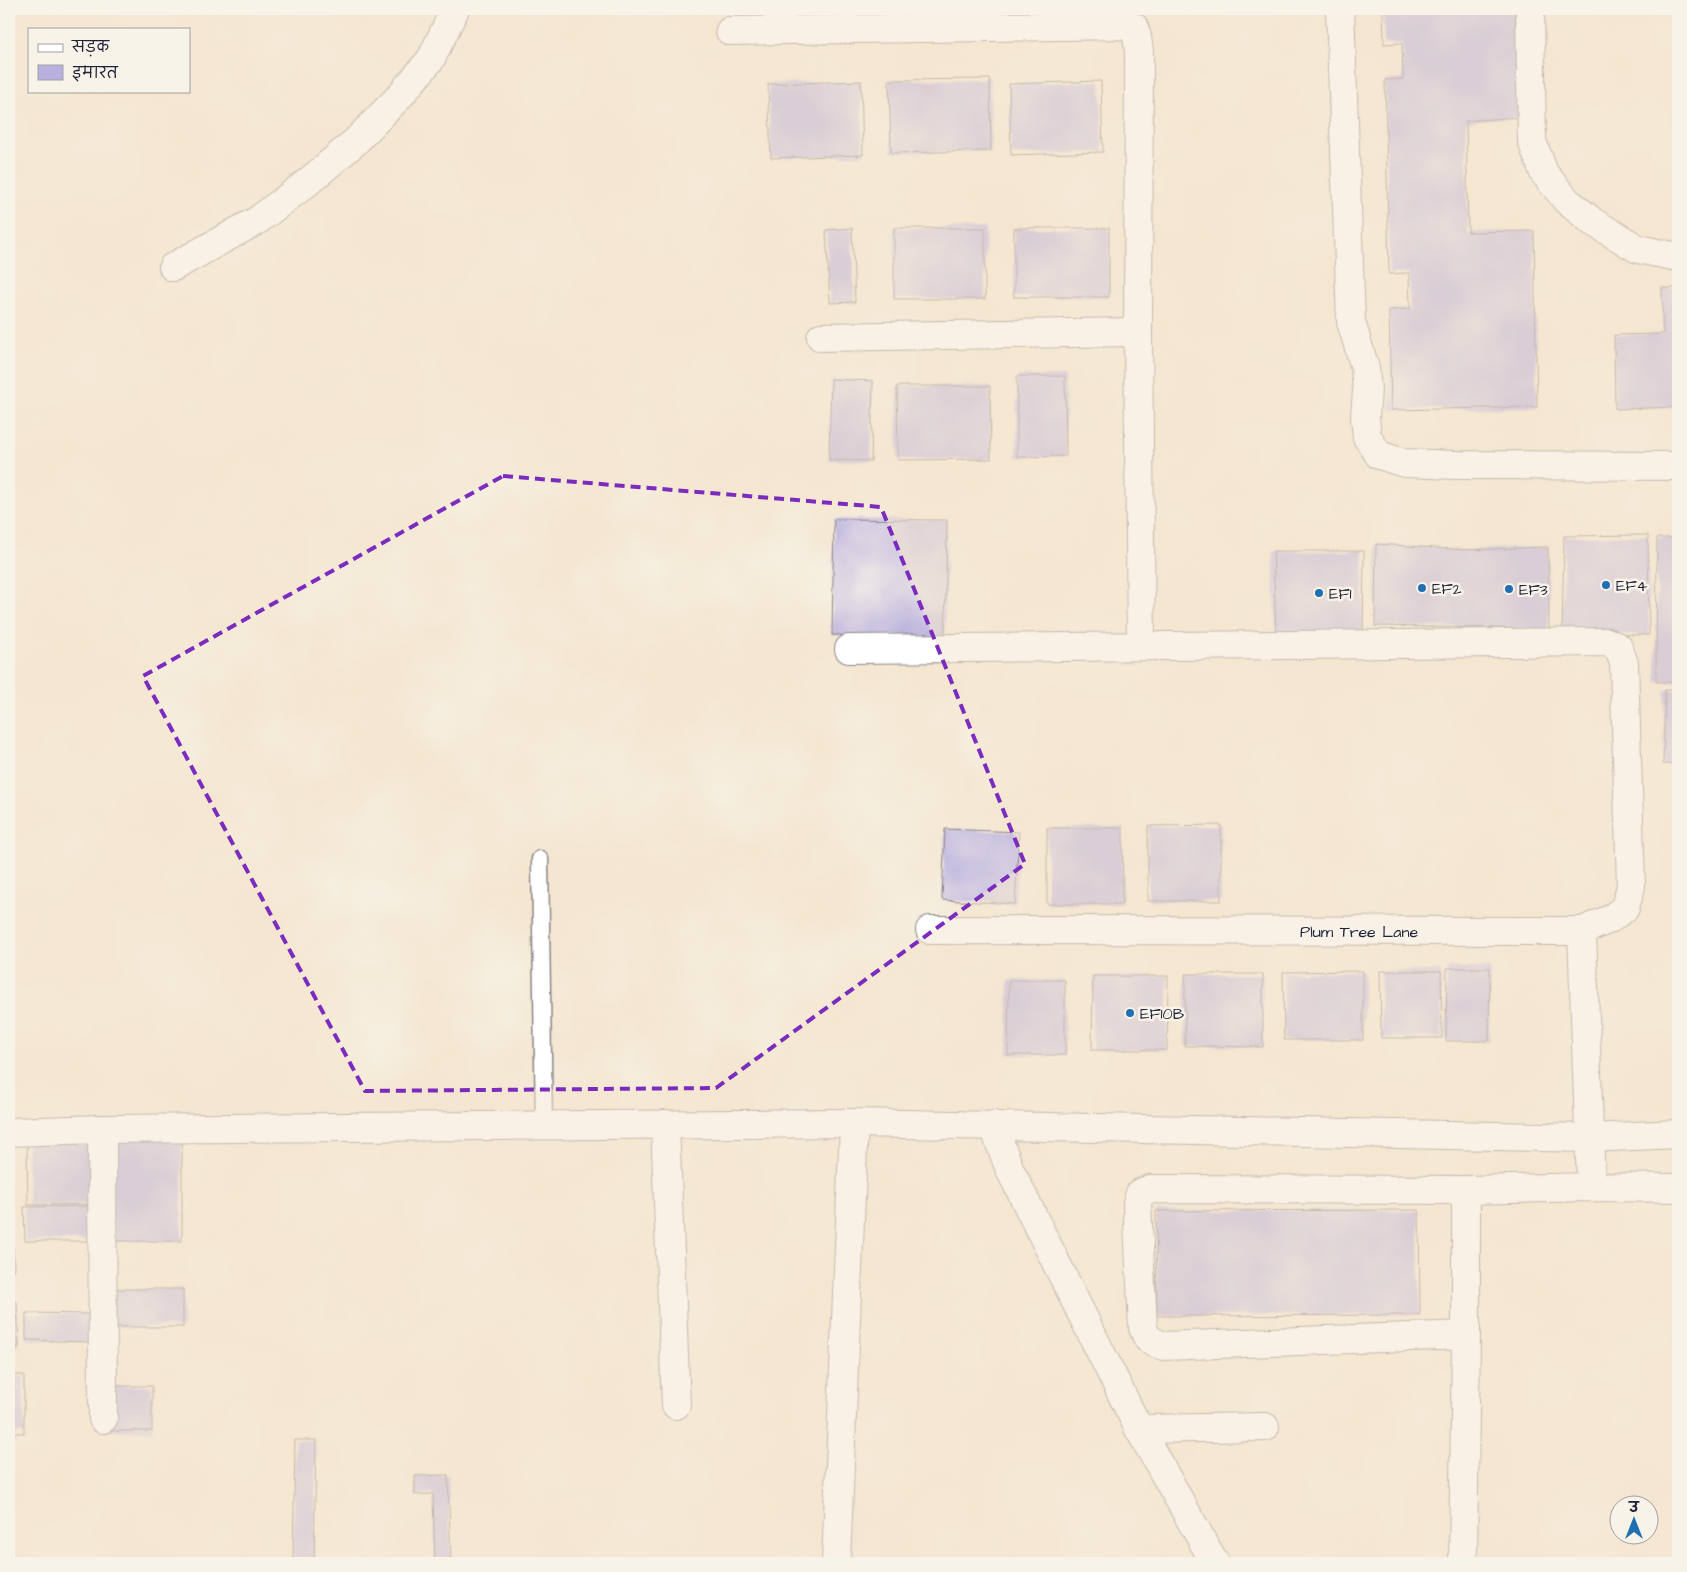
<svg xmlns="http://www.w3.org/2000/svg" width="1687" height="1572" viewBox="0 0 1687 1572" font-family="'Architects Daughter','Playpen Sans Deva',sans-serif">
<style>
.building{fill:#bab0dd}
.lines{fill:none;stroke-linecap:round;stroke-linejoin:round}
.lane-casing{stroke:#8b8486;stroke-width:19}
.street-casing{stroke:#8b8486;stroke-width:30}
.lane{stroke:#fff;stroke-width:16}
.street{stroke:#fff;stroke-width:28}
.marked{fill:none;stroke:#7b2cbf;stroke-width:4;stroke-dasharray:10 6;stroke-linejoin:round}
.poi-dot{fill:#1f6fb2;stroke:#f7f3e8;stroke-width:2}
.labels{text-anchor:middle;stroke-width:5;stroke-linejoin:round;paint-order:stroke}
.poi-label{font-size:16px;fill:#22223b;stroke:#f7f3e8;text-anchor:start}
.street-label{font-size:16px;fill:#22223b;stroke:#f7f3e8}
</style>
<rect width="100%" height="100%" fill="#f7f3e8"/>
<filter id="ink" filterUnits="userSpaceOnUse"><feTurbulence type="fractalNoise" baseFrequency=".02" numOctaves="2"/><feDisplacementMap in="SourceGraphic" scale="10" xChannelSelector="R" yChannelSelector="G"/><feConvolveMatrix kernelMatrix="1 2 1 2 8 2 1 2 1" color-interpolation-filters="sRGB"/></filter>
<filter id="wash" filterUnits="userSpaceOnUse"><feTurbulence type="fractalNoise" baseFrequency=".0096" numOctaves="4" result="noise"/><feDisplacementMap in="SourceGraphic" scale="20" xChannelSelector="R" yChannelSelector="G"/><feGaussianBlur stdDeviation="1.12" result="paint"/><feColorMatrix in="noise" values="0 0 0 0 0 0 0 0 0 0 0 0 0 0 0 0 0 1.4 0 .05"/><feComposite in="paint" operator="in"/></filter>
<g filter="url(#wash)">
<rect width="100%" height="100%" fill="#f4e6d0"/>
<g id="blocks">
<g class="building">
<polygon points="1383,9 1515,9 1519,117 1466,121 1468,232 1534,231 1537,407 1391,410 1389,310 1410,309 1409,273 1389,274 1385,80 1403,79 1402,43 1384,44"/>
<polygon points="990,79 991,151 891,153 889,80"/>
<polygon points="861,81 863,155 771,158 768,84"/>
<polygon points="1101,81 1103,152 1011,155 1009,84"/>
<polygon points="852,228 855,302 830,303 826,230"/>
<rect x="894" y="228" width="91" height="71"/>
<rect x="1014" y="228" width="95" height="69"/>
<polygon points="1662,288 1678,288 1678,407 1615,409 1614,335 1663,334"/>
<polygon points="1017,376 1065,376 1066,456 1017,457"/>
<polygon points="831,379 873,381 871,461 829,460"/>
<polygon points="897,386 990,386 991,459 898,460"/>
<polygon points="834,519 947,520 945,637 832,635"/>
<polygon points="1648,535 1649,635 1562,634 1564,536"/>
<polygon points="1657,538 1678,538 1678,682 1656,682"/>
<polygon points="1376,544 1466,550 1548,547 1549,629 1375,626"/>
<polygon points="1273,551 1364,551 1363,635 1276,635"/>
<polygon points="1665,690 1678,690 1678,764 1663,764"/>
<polygon points="1221,825 1221,901 1148,901 1148,826"/>
<polygon points="1047,828 1123,828 1122,904 1047,904"/>
<polygon points="945,829 1019,832 1015,904 942,900"/>
<polygon points="1447,968 1490,968 1489,1041 1446,1041"/>
<polygon points="1363,971 1363,1040 1284,1040 1283,972"/>
<polygon points="1380,971 1441,971 1442,1038 1381,1038"/>
<polygon points="1185,974 1263,974 1263,1047 1185,1046"/>
<polygon points="1093,976 1168,976 1167,1050 1092,1050"/>
<polygon points="1009,980 1065,980 1065,1055 1008,1055"/>
<polygon points="110,1138 182,1138 182,1241 109,1241"/>
<polygon points="27,1143 94,1143 95,1204 28,1205"/>
<polygon points="95,1206 96,1241 25,1241 24,1207"/>
<polygon points="1419,1210 1420,1315 1157,1316 1156,1211"/>
<polygon points="9,1246 13,1246 14,1270 9,1270"/>
<rect x="108" y="1289" width="75" height="38"/>
<polygon points="9,1302 17,1302 19,1347 9,1347"/>
<polygon points="26,1313 90,1314 89,1342 26,1340"/>
<rect x="9" y="1375" width="15" height="58"/>
<rect x="108" y="1386" width="44" height="45"/>
<polygon points="295,1440 316,1440 314,1563 293,1563"/>
<polygon points="448,1475 451,1563 435,1563 433,1494 415,1495 415,1476"/>
</g>
</g>
</g>
<g filter="url(#ink)">
<use href="#blocks" fill-opacity="0" stroke="#8b8486" stroke-width="1"/>
<g class="lines">
<defs>
<polyline id="lane" points="540,859 544,1125"/>
<g id="street">
<polyline points="1340,9 1351,322 1365,368 1367,390 1365,417 1367,437 1379,455 1404,463 1457,465 1678,466"/>
<polyline points="1530,9 1532,141 1544,173 1567,201 1593,222 1638,249 1678,257"/>
<polyline points="730,31 1126,25 1134,27 1137,37 1139,51 1138,332 1141,646"/>
<polyline points="173,267 258,220 308,182 355,142 398,98 431,59 455,9"/>
<polyline points="821,337 1138,332"/>
<polyline points="849,649 1607,642 1618,647 1624,663 1631,886 1625,908 1610,919 1582,931"/>
<polyline points="930,930 1582,931 1591,1187"/>
<polyline points="665,1124 676,1405"/>
<polyline points="993,1125 1010,1170 1139,1429 1215,1563"/>
<polyline points="102,1129 103,1419"/>
<polyline points="9,1132 102,1129 854,1123 1589,1138 1678,1134"/>
<polyline points="1466,1335 1163,1346 1148,1339 1143,1328 1137,1203 1140,1193 1150,1189 1466,1190 1591,1187 1678,1188"/>
<polyline points="1139,1429 1265,1427"/>
<polyline points="836,1563 854,1123"/>
<polyline points="1463,1563 1466,1335 1466,1190"/>
</g>
</defs>
<use href="#lane" class="lane-casing"/>
<use href="#street" class="street-casing"/>
<use href="#lane" class="lane"/>
<use href="#street" class="street"/>
</g>
</g>
<path d="M0 0H1687V1572H0ZM503 476 881 507 1025 864 716 1088 365 1091 143 676Z" fill="#f4e6d0" fill-opacity=".55" fill-rule="evenodd"/>
<path class="marked" d="M503 476 881 507 1025 864 716 1088 365 1091 143 676Z"/>
<g class="poi-dot">
<circle cx="1606" cy="585" r="5"/>
<circle cx="1422" cy="588" r="5"/>
<circle cx="1509" cy="589" r="5"/>
<circle cx="1319" cy="593" r="5"/>
<circle cx="1130" cy="1013" r="5"/>
</g>
<g class="labels">
<g class="poi-label">
<text x="1616" y="591">EF4</text>
<text x="1432" y="594">EF2</text>
<text x="1519" y="595">EF3</text>
<text x="1329" y="599">EF1</text>
<text x="1140" y="1019">EF10B</text>
</g>
<g class="street-label">
<text x="1359" y="937">Plum Tree Lane</text>
</g>
</g>
<rect width="1687" height="1572" fill="none" stroke="#f7f3e8" stroke-width="30"/>
<rect x="28" y="28" width="162" height="65" fill="#f7f3e8" stroke="#a29fa3"/>
<rect x="38" y="44" width="25" height="8" fill="#ffffff" stroke="#a29fa3"/>
<text x="72" y="52" font-size="15" fill="#22223b">सड़क</text>
<rect x="38" y="65" width="25" height="15" fill="#bab0dd" stroke="#a29fa3"/>
<text x="72" y="78" font-size="15" fill="#22223b">इमारत</text>
<g transform="translate(1634 1520)"><circle r="24" fill="#f7f3e8" stroke="#a29fa3"/>
<path d="M0-4L9 19L0 12L-9 19Z" fill="#1f6fb2"/>
<text y="-8" font-size="14" font-weight="bold" text-anchor="middle" fill="#22223b">उ</text>
</g>
</svg>
